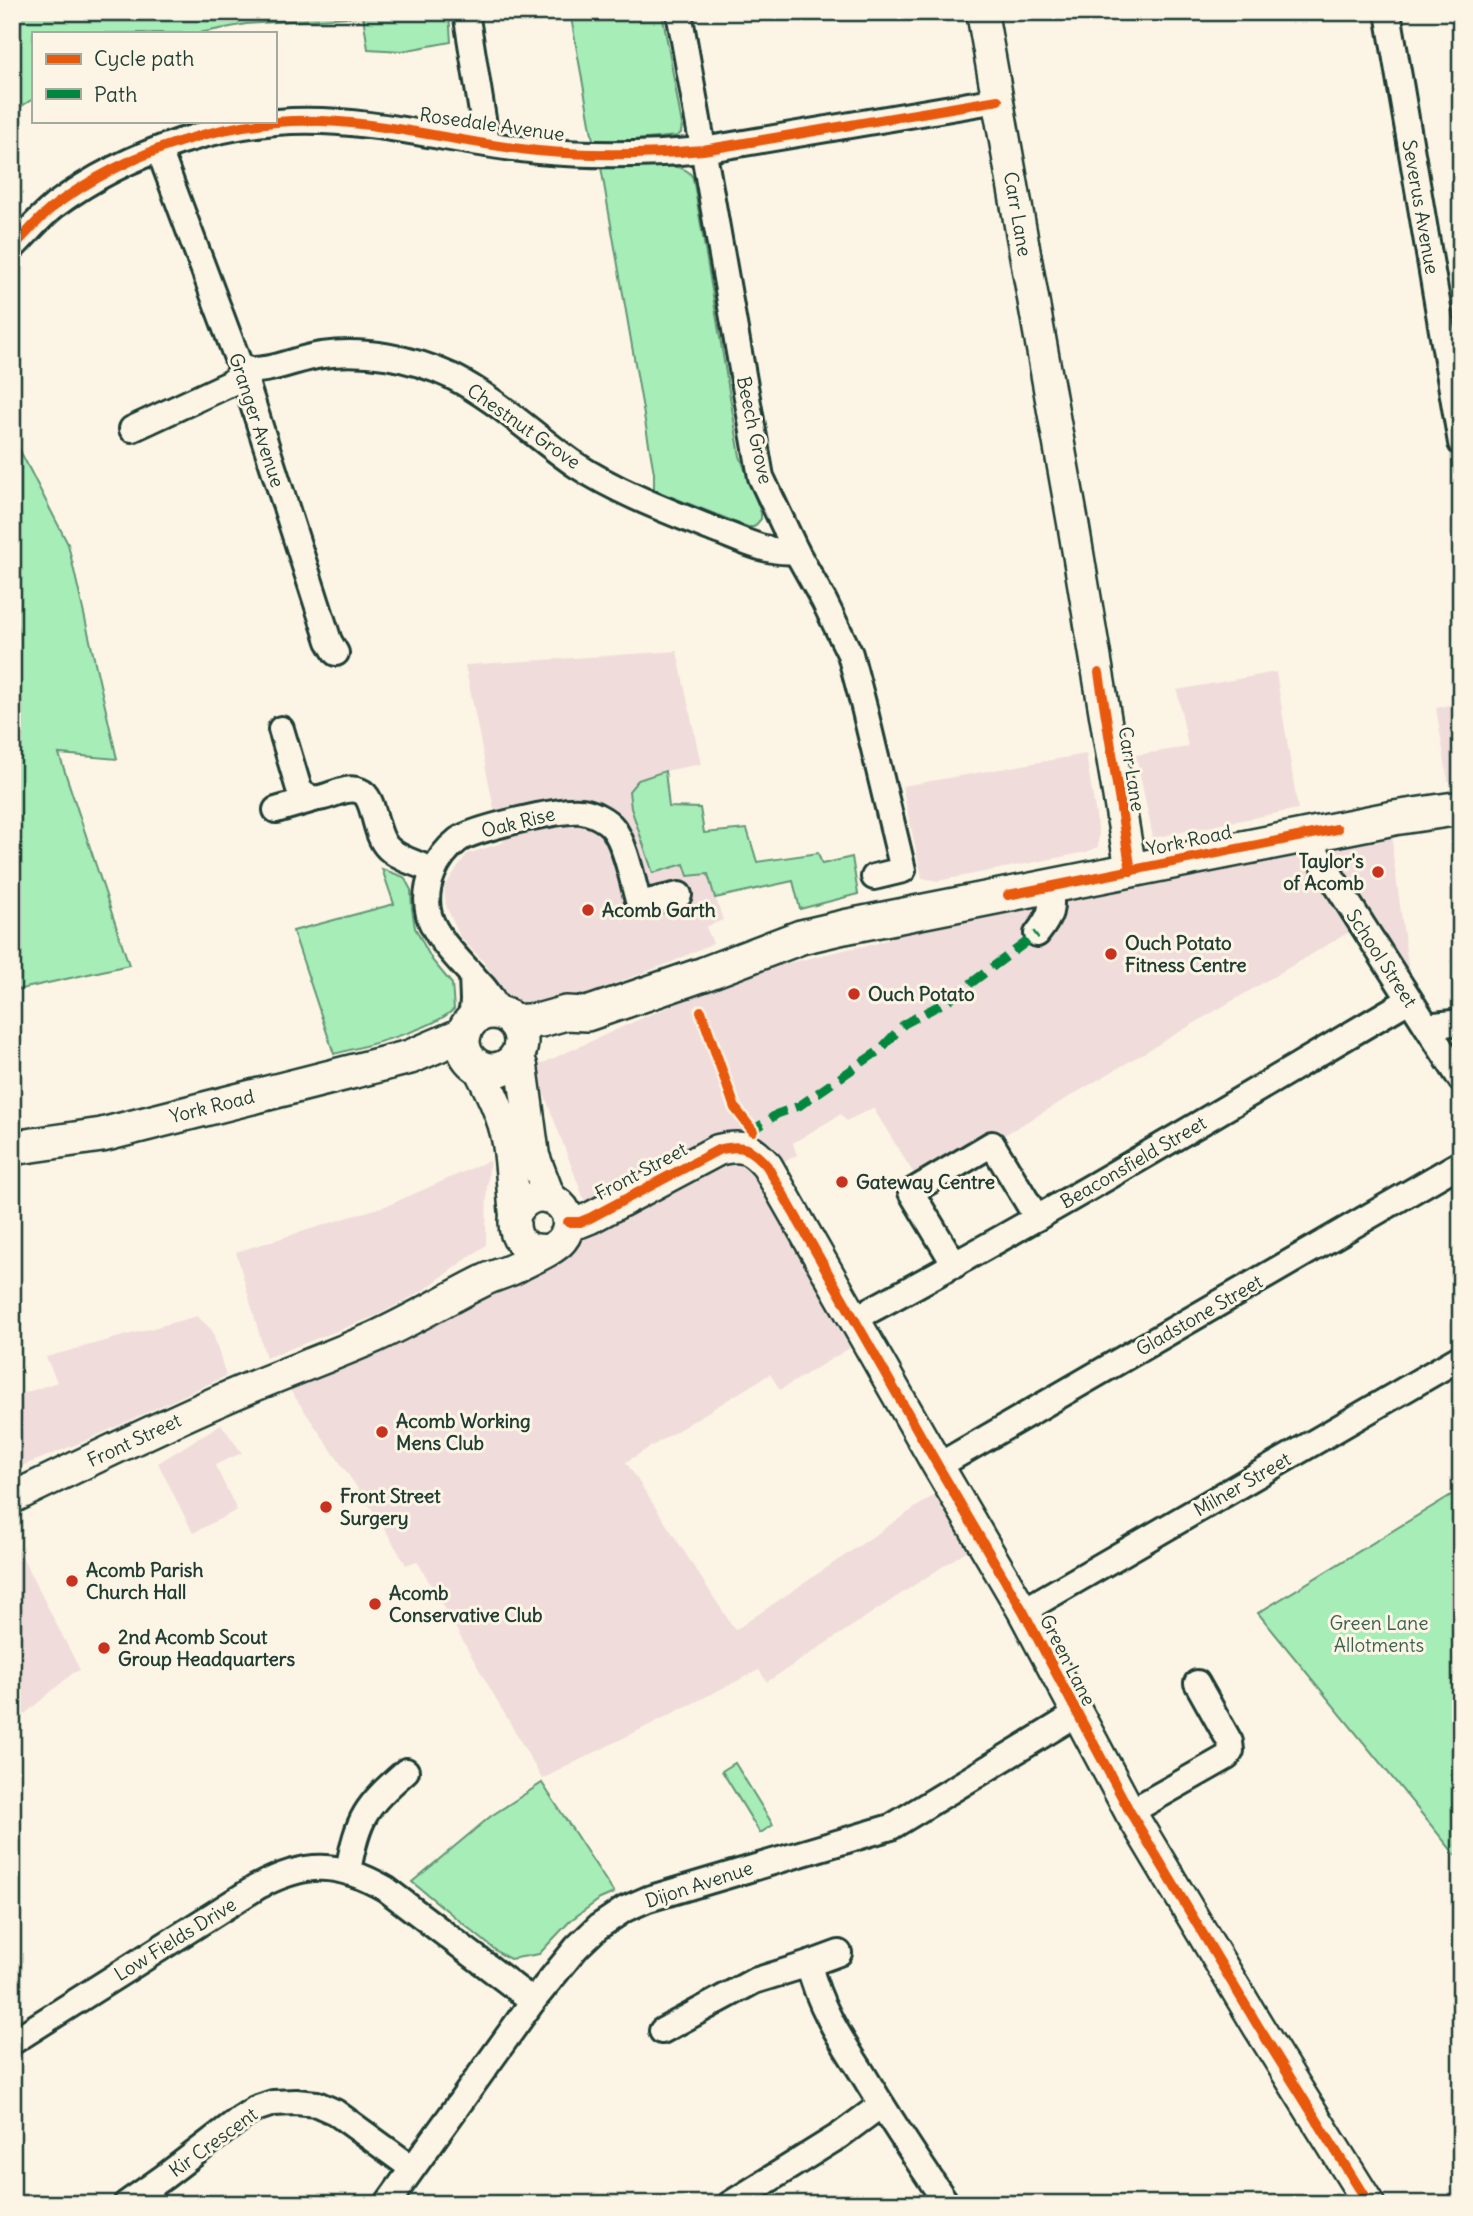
<svg xmlns="http://www.w3.org/2000/svg" width="1473" height="2216" viewBox="0 0 1473 2216" font-family="Delius,sans-serif">
<style>
.built{fill:#f0dddb}
.green{fill:#a7edb8;stroke:#639576;stroke-width:2}
.lines{fill:none;stroke-linecap:round;stroke-linejoin:round}
.minor-casing{stroke:#1f3d34;stroke-width:30}
.tertiary-casing{stroke:#1f3d34;stroke-width:35}
.secondary-casing{stroke:#1f3d34;stroke-width:38}
.minor{stroke:#fcf5e5;stroke-width:24}
.tertiary{stroke:#fcf5e5;stroke-width:30}
.secondary{stroke:#fcf5e5;stroke-width:33}
.quiet{stroke:#00873e;stroke-width:9;stroke-dasharray:18 9;stroke-linecap:butt}
.cycleway-casing{stroke:#fcf5e5;stroke-width:15}
.cycleway{stroke:#e8590c;stroke-width:10}
.poi-dot{fill:#c8321e;stroke:#fcf5e5;stroke-width:2.5}
.labels{text-anchor:middle;stroke-width:6;stroke-linejoin:round;paint-order:stroke}
.street-label{font-size:19px;fill:#1f3d34;stroke:#fcf5e5}
.poi-label{font-size:19px;font-weight:bold;fill:#1f3d34;stroke:#fcf5e5;text-anchor:start}
.park-label{font-size:19px;fill:#3a604e;stroke:#fcf5e5}
</style>
<rect width="100%" height="100%" fill="#fcf5e5"/>
<filter id="ink" filterUnits="userSpaceOnUse"><feTurbulence type="fractalNoise" baseFrequency=".0143" numOctaves="2"/><feDisplacementMap in="SourceGraphic" scale="14" xChannelSelector="R" yChannelSelector="G"/><feConvolveMatrix kernelMatrix="1 2 1 2 8 2 1 2 1" color-interpolation-filters="sRGB"/></filter>
<g filter="url(#ink)">
<g class="built">
<polygon points="677,651 701,764 665,771 639,780 684,864 708,874 723,920 706,927 713,943 672,962 545,1010 522,1012 500,987 483,961 460,937 446,906 444,887 467,854 504,842 494,809 465,665"/>
<polygon points="1276,672 1298,809 1153,838 1136,755 1188,747 1177,690"/>
<polygon points="1461,702 1461,779 1448,781 1436,708"/>
<polygon points="1086,754 1099,834 1098,847 1087,852 938,881 922,878 902,786"/>
<polygon points="1393,838 1393,854 1409,971 1403,972 1368,921 1001,1137 984,1135 956,1150 938,1170 933,1163 914,1174 873,1108 846,1121 841,1114 793,1143 797,1155 756,1177 850,1348 780,1390 770,1374 626,1462 735,1630 934,1495 968,1550 767,1682 759,1670 542,1779 417,1561 406,1565 380,1521 290,1390 378,1349 594,1226 534,1067 642,1018 723,984 780,965 852,948 875,944 935,923 1319,847"/>
<polygon points="490,1160 487,1189 486,1245 421,1292 376,1316 266,1358 236,1252 391,1204"/>
<polygon points="197,1316 212,1330 226,1376 85,1441 12,1470 12,1397 57,1382 46,1357"/>
<polygon points="221,1424 242,1453 215,1465 237,1510 193,1533 158,1463"/>
<polygon points="12,1537 80,1670 73,1673 12,1725"/>
</g>
<g class="green">
<polygon points="12,12 449,12 451,42 402,51 368,49 363,16 246,24 199,33 33,33 33,99 12,112"/>
<polygon points="570,12 662,12 682,125 681,133 677,136 625,141 593,140"/>
<path d="M657 166C670 167 686 164 693 178L740 456 761 513V519L754 527H748L654 490V473L601 167Z"/>
<polygon points="12,435 68,544 117,759 59,754 129,965 12,991"/>
<polygon points="665,771 669,807 700,808 704,833 747,829 757,862 818,853 822,864 852,857 858,894 800,909 793,881 715,898 708,874 688,876 684,864 653,873 631,808 629,791 638,780"/>
<path d="M382 869 404 877 411 890 412 909 415 928 432 960 452 984 454 1009C433 1030 364 1046 334 1054L293 931 394 904Z"/>
<polygon points="1461,1489 1461,1862 1258,1613"/>
<polygon points="735,1763 773,1825 760,1833 722,1771"/>
<polygon points="542,1783 614,1893 600,1899 571,1920 539,1954 510,1959 499,1953 412,1882 491,1816"/>
</g>
<g class="lines">
<defs>
<g id="minor">
<polyline points="466,12 487,144"/>
<polyline points="679,12 761,477 796,551 824,601 850,654 863,703 903,870 874,877"/>
<polyline points="1388,12 1461,443"/>
<polyline points="159,150 238,361 244,369 248,389 329,641 336,653"/>
<path d="M12 248C26 234 39 218 54 206 128 151 229 117 322 121 395 124 466 144 538 151 593 156 648 155 703 150L998 100"/>
<path d="M244 369C268 374 297 358 322 355 365 349 412 358 451 376 497 399 534 436 576 465 619 493 668 511 715 530 742 540 767 554 796 551"/>
<polyline points="132,429 231,383 244,369"/>
<path d="M281 729 299 789C317 813 339 782 360 791 376 797 373 834 388 848 399 859 418 864 433 870"/>
<polyline points="276,810 314,799"/>
<polyline points="1305,835 1461,1080"/>
<path d="M1037 934C1051 916 1053 910 1050 887"/>
<path d="M501 1013C495 1005 490 995 483 987 467 968 435 939 429 915 422 887 436 857 458 840 473 829 562 808 581 811 592 812 607 820 613 828 626 844 633 884 639 904L679 895"/>
<polyline points="471,1020 473,1001 472,975"/>
<polyline points="1427,1026 1461,1022"/>
<polyline points="955,1265 911,1192 992,1144 1037,1218"/>
<path d="M854 1319C1042 1219 1225 1108 1409 1000"/>
<polyline points="938,1466 1461,1163"/>
<polyline points="1023,1611 1461,1357"/>
<polyline points="1130,1812 1227,1757 1231,1751 1230,1742 1197,1683"/>
<path d="M348 1871C358 1817 365 1807 406 1771"/>
<polyline points="809,1964 839,1953"/>
<path d="M662 2031 754 1981 809 1964C818 2004 839 2037 861 2071 888 2116 917 2160 947 2204"/>
<path d="M12 2042 257 1887C306 1861 337 1861 386 1889L533 2001"/>
<polyline points="126,2204 164,2177 241,2118 255,2109 273,2103 296,2102 317,2104 335,2112 412,2168"/>
<polyline points="387,2204 533,2001 577,1947 598,1927 625,1909 648,1899 891,1827 1077,1714"/>
<polyline points="730,2204 839,2136 881,2105"/>
</g>
<g id="tertiary">
<polyline points="982,12 1073,523 1131,871"/>
<polyline points="517,1055 522,1066 534,1156 550,1198"/>
<path d="M477 1065C490 1090 503 1115 508 1143 512 1167 512 1192 515 1215 512 1239 523 1251 547 1250"/>
<path d="M568 1222H580L590 1218 718 1150C742 1144 751 1147 767 1166L938 1466 1023 1611 1130 1812 1258 2026 1369 2204"/>
<path d="M12 1498C82 1464 152 1430 223 1399 273 1377 325 1359 375 1337 412 1320 447 1299 483 1281 494 1275 506 1273 517 1267 529 1260 554 1250 562 1240 586 1210 535 1174 515 1215"/>
</g>
<g id="secondary">
<circle cx="492" cy="1041" r="29"/>
<polyline points="514,1022 541,1020 566,1013 587,1014 704,974 801,937 844,927 1394,818 1461,808"/>
<polyline points="12,1148 102,1135 410,1057 464,1034"/>
</g>
</defs>
<use href="#minor" class="minor-casing"/>
<use href="#tertiary" class="tertiary-casing"/>
<use href="#secondary" class="secondary-casing"/>
<use href="#minor" class="minor"/>
<use href="#tertiary" class="tertiary"/>
<use href="#secondary" class="secondary"/>
<polyline class="quiet" points="748,1134 777,1114 799,1106 880,1050 904,1024 947,1001 1037,934"/>
<defs>
<g id="cycleway">
<path d="M12 248C26 234 39 218 54 206 128 151 229 117 322 121 395 124 466 144 538 151 593 156 648 155 703 150L998 100"/>
<polyline points="1099,673 1131,871"/>
<polyline points="1008,895 1337,829"/>
<polyline points="701,1011 735,1108 753,1131"/>
<path d="M568 1222H580L590 1218 718 1150C742 1144 751 1147 767 1166L938 1466 1023 1611 1130 1812 1258 2026 1369 2204"/>
</g>
</defs>
<use href="#cycleway" class="cycleway-casing"/>
<use href="#cycleway" class="cycleway"/>
</g>
</g>
<g class="poi-dot">
<circle cx="1378" cy="872" r="7"/>
<circle cx="588" cy="910" r="7"/>
<circle cx="1111" cy="954" r="7"/>
<circle cx="854" cy="994" r="7"/>
<circle cx="842" cy="1182" r="7"/>
<circle cx="382" cy="1432" r="7"/>
<circle cx="326" cy="1507" r="7"/>
<circle cx="72" cy="1581" r="7"/>
<circle cx="375" cy="1604" r="7"/>
<circle cx="104" cy="1648" r="7"/>
</g>
<g class="labels">
<g class="street-label">
<text transform="translate(492 124) rotate(8)" y="7">Rosedale Avenue</text>
<text transform="translate(1421 207) rotate(80)" y="7">Severus Avenue</text>
<text transform="translate(1018 214) rotate(80)" y="7">Carr Lane</text>
<text transform="translate(257 420) rotate(72)" y="7">Granger Avenue</text>
<text transform="translate(524 426) rotate(35)" y="7">Chestnut Grove</text>
<text transform="translate(755 430) rotate(78)" y="7">Beech Grove</text>
<text transform="translate(1132 769) rotate(81)" y="7">Carr Lane</text>
<text transform="translate(518 822) rotate(-14)" y="7">Oak Rise</text>
<text transform="translate(1189 840) rotate(-12)" y="7">York Road</text>
<text transform="translate(1382 958) rotate(57)" y="7">School Street</text>
<text transform="translate(212 1106) rotate(-14)" y="7">York Road</text>
<text transform="translate(1133 1162) rotate(-30)" y="7">Beaconsfield Street</text>
<text transform="translate(641 1171) rotate(-28)" y="7">Front Street</text>
<text transform="translate(1199 1315) rotate(-30)" y="7">Gladstone Street</text>
<text transform="translate(134 1440) rotate(-25)" y="7">Front Street</text>
<text transform="translate(1242 1484) rotate(-30)" y="7">Milner Street</text>
<text transform="translate(1068 1660) rotate(63)" y="7">Green Lane</text>
<text transform="translate(699 1884) rotate(-18)" y="7">Dijon Avenue</text>
<text transform="translate(175 1939) rotate(-32)" y="7">Low Fields Drive</text>
<text transform="translate(213 2142) rotate(-36)" y="7">Kir Crescent</text>
</g>
<g class="poi-label">
<text x="1364" y="868" text-anchor="end">Taylor's<tspan x="1364" dy="22">of Acomb</tspan></text>
<text x="602" y="917">Acomb Garth</text>
<text x="1125" y="950">Ouch Potato<tspan x="1125" dy="22">Fitness Centre</tspan></text>
<text x="868" y="1001">Ouch Potato</text>
<text x="856" y="1189">Gateway Centre</text>
<text x="396" y="1428">Acomb Working<tspan x="396" dy="22">Mens Club</tspan></text>
<text x="340" y="1503">Front Street<tspan x="340" dy="22">Surgery</tspan></text>
<text x="86" y="1577">Acomb Parish<tspan x="86" dy="22">Church Hall</tspan></text>
<text x="389" y="1600">Acomb<tspan x="389" dy="22">Conservative Club</tspan></text>
<text x="118" y="1644">2nd Acomb Scout<tspan x="118" dy="22">Group Headquarters</tspan></text>
</g>
<g class="park-label">
<text x="1379" y="1630">Green Lane<tspan x="1379" dy="22">Allotments</tspan></text>
</g>
</g>
<rect width="1473" height="2216" fill="none" stroke="#fcf5e5" stroke-width="42"/>
<rect x="21" y="21" width="1431" height="2174" fill="none" stroke="#1f3d34" stroke-width="2.5" filter="url(#ink)"/>
<rect x="32" y="32" width="245" height="91" fill="#fcf5e5" stroke="#a4ab9e" stroke-width="2"/>
<rect x="46" y="54" width="35" height="10" fill="#e8590c" stroke="#a4ab9e" stroke-width="2"/>
<text x="94" y="66" font-size="21" fill="#1f3d34">Cycle path</text>
<rect x="46" y="89" width="35" height="10" fill="#00873e" stroke="#a4ab9e" stroke-width="2"/>
<text x="94" y="102" font-size="21" fill="#1f3d34">Path</text>
</svg>
